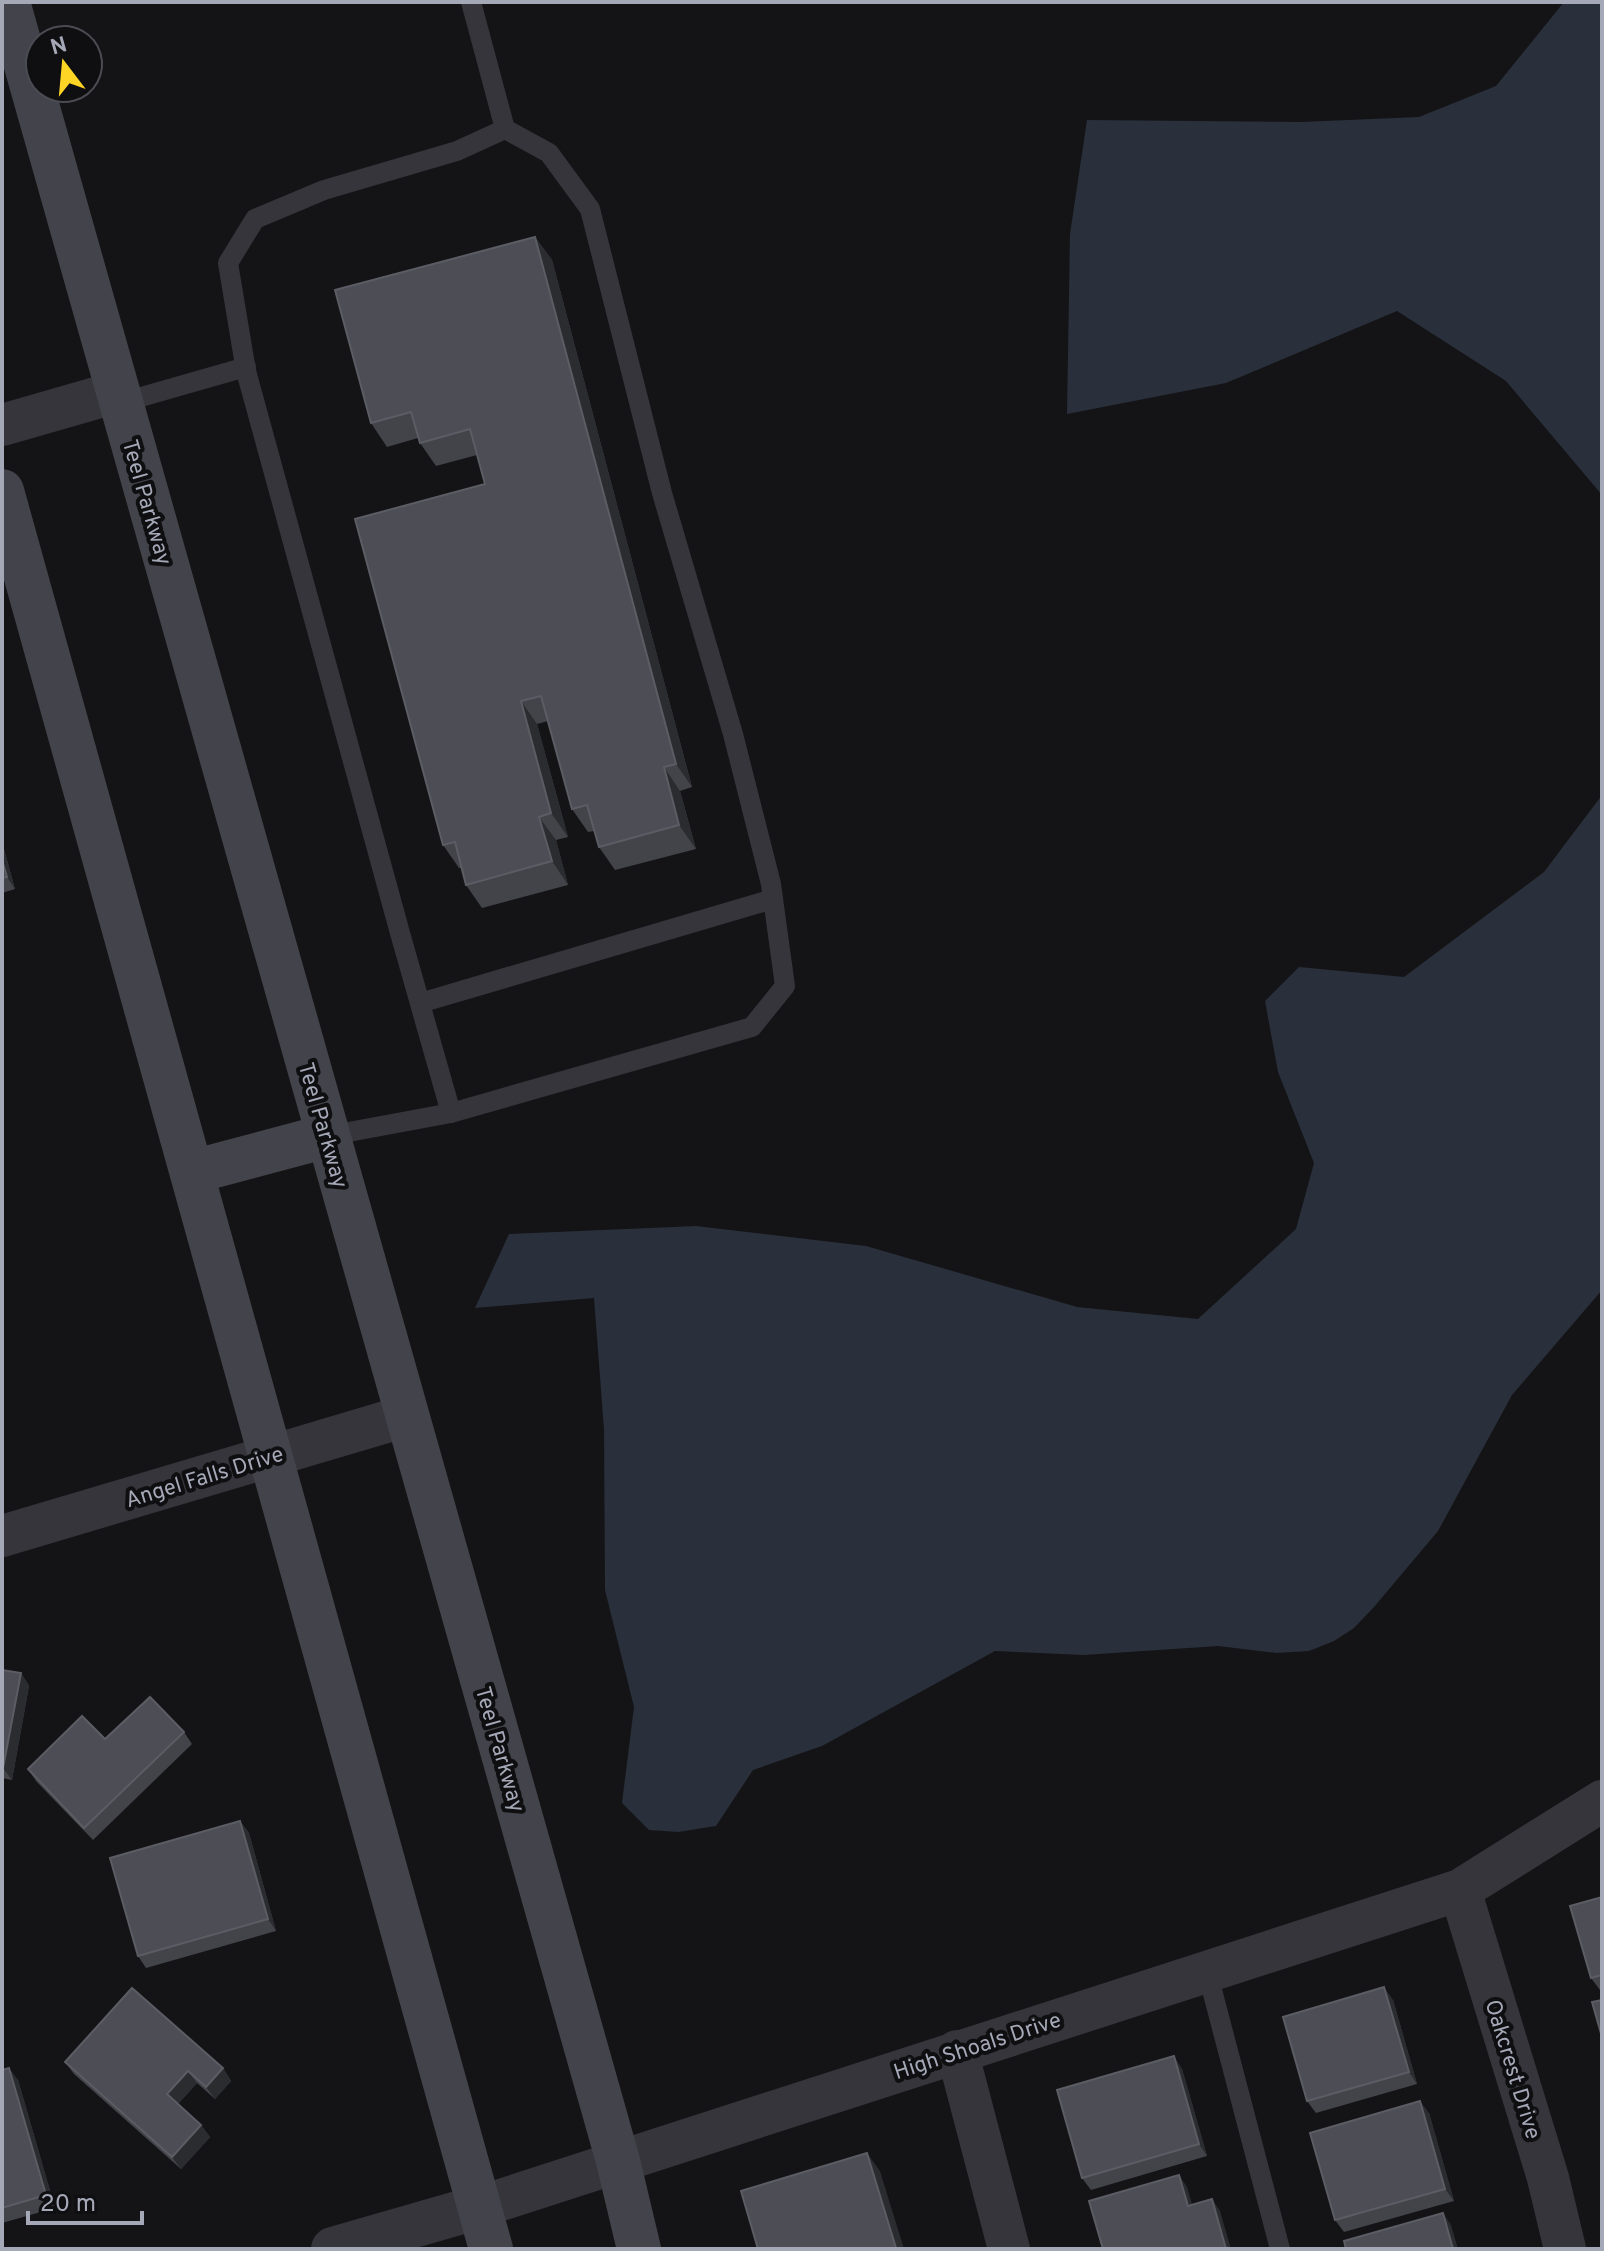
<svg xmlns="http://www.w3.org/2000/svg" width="1604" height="2251" viewBox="0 0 1604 2251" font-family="Overpass,sans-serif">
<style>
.water{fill:#29303b}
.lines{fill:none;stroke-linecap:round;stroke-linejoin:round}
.service{stroke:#35353b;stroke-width:20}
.minor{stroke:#35353b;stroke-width:42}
.tertiary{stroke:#35353b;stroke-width:44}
.secondary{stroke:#43434b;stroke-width:44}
.wall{fill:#424449}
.shaded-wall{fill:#2b2c30}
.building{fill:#4d4e55;stroke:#5b5c64;stroke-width:2}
.labels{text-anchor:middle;stroke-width:8;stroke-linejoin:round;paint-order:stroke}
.street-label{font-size:22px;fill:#a5a8b7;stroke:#0f0f11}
</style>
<rect width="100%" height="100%" fill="#141416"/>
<g class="water">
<polygon points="1564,2 1602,2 1602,495 1506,381 1397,311 1226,383 1067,414 1070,234 1087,120 1301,122 1419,117 1496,86"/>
<polygon points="1602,795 1602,1290 1512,1395 1438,1531 1374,1607 1354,1628 1334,1641 1309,1651 1277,1653 1218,1646 1084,1655 995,1651 822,1746 753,1770 716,1826 678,1832 649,1830 622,1803 634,1707 605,1590 604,1429 594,1298 475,1308 509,1234 696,1226 866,1246 1077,1307 1198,1319 1296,1229 1314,1163 1278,1072 1265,1001 1299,967 1404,977 1544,872"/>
</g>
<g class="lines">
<g class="service">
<polyline points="120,403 246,367"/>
<polyline points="420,1003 773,899"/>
<polyline points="451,1113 400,933 246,371 228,263 255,219 324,190 457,151 505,129"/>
<polyline points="327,1136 451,1113 752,1027 785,986 771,884 733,734 662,493 590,209 549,153 505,129 471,2"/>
<polyline points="1207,1971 1280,2249"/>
</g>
<g class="minor">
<polyline points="2,425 117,392"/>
<polyline points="2,1536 406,1416"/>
<polyline points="1460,1890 1548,2178 1565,2249"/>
<polyline points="957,2051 1009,2249"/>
<polyline points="479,2207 1460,1890 1602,1801"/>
</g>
<polyline class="tertiary" points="333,2249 479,2207"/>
<g class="secondary">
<polyline points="8,2 618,2161 639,2249"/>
<polyline points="2,491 491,2249"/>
<polyline points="192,1172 327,1136"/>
</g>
</g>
<g class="wall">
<polygon points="535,237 552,260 692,787 680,791 696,849 615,870 599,847 594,831 588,832 572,809 548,721 537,724 568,837 556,840 568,885 482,908 466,885 461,868 459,868 443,845 485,484 477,455 436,466 420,443 418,438 387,447 371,423"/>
<polygon points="2,842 15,889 2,893"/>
<polygon points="2,1670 21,1673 29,1686 12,1780 2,1778"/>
<polygon points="184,1732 192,1744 93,1840 36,1781 28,1769 105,1739"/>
<polygon points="240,1821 249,1833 276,1931 146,1968 138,1956"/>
<polygon points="1602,1897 1602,1990 1600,1990 1591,1978"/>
<polygon points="1393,2000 1417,2084 1316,2113 1307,2101"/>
<polygon points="65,2062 223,2068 231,2081 215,2099 197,2083 178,2104 201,2125 210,2137 181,2169 74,2074"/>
<polygon points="1182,2069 1207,2156 1091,2190 1082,2178"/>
<polygon points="2,2070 18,2080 55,2208 2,2223"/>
<polygon points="1429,2113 1454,2201 1344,2232 1335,2220"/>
</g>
<g class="shaded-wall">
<polygon points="535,237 552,260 692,787 676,764"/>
<polygon points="521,701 537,724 568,837 551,813"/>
<polygon points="664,767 680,791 696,849 679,825"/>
<polygon points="539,817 556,840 568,885 552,861"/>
<polygon points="2,842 15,889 7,877 2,860"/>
<polygon points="21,1673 29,1686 12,1780 3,1768"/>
<polygon points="240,1821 249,1833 276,1931 268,1919"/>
<polygon points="1384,1987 1393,2000 1417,2084 1409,2072"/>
<polygon points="1174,2056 1182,2069 1207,2156 1199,2144"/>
<polygon points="9,2068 18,2080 55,2208 46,2195"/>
<polygon points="223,2068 231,2081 215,2099 206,2087"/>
<polygon points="188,2071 197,2083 176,2106 167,2094"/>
<polygon points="1420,2101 1429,2113 1454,2201 1445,2189"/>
<polygon points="201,2125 210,2137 181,2169 172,2157"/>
<polygon points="867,2153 880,2171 904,2249 897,2249 896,2248"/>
<polygon points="1179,2175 1187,2187 1196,2218 1188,2206"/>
<polygon points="1212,2199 1220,2211 1231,2249 1226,2249"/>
<polygon points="1443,2213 1451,2225 1458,2249 1453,2249"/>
</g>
<g class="building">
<polygon points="535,237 676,764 664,767 679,825 599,847 587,805 572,809 541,696 521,701 551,813 539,817 552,861 466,885 455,842 443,845 355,519 485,484 470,429 420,443 411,412 371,423 335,290"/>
<polygon points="2,860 7,877 2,878"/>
<polygon points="2,1670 21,1673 3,1768 2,1768"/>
<polygon points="150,1697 184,1732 84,1828 28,1769 82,1716 105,1739"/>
<polygon points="240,1821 268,1919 138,1956 110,1858"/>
<polygon points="1602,1897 1602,1975 1591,1978 1570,1906"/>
<polygon points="1384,1987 1409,2072 1307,2101 1283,2017"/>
<polygon points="132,1988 223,2068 206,2087 188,2071 167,2094 201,2125 172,2157 65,2062"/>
<polygon points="1602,2000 1602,2037 1592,2002"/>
<polygon points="1174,2056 1199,2144 1082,2178 1057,2090"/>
<polygon points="9,2068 46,2195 2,2208 2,2070"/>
<polygon points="1420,2101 1445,2189 1335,2220 1310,2133"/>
<polygon points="867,2153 896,2248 892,2249 758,2249 741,2191"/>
<polygon points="1179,2175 1188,2206 1212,2199 1226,2249 1103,2249 1089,2201"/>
<polygon points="1443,2213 1453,2249 1346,2249 1344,2241"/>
</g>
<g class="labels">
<g class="street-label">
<text transform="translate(148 502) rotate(74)" y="8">Teel Parkway</text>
<text transform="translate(324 1125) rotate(74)" y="8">Teel Parkway</text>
<text transform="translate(204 1476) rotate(-17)" y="8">Angel Falls Drive</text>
<text transform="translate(501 1749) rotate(74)" y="8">Teel Parkway</text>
<text transform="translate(977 2045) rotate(-18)" y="8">High Shoals Drive</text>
<text transform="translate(1514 2069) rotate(73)" y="8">Oakcrest Drive</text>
</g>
</g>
<rect width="1604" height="2251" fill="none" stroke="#a5a8b7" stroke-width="8"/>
<g transform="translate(64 64) rotate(344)"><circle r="38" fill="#0f0f11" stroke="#4b4c53" stroke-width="2"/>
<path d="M0-6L14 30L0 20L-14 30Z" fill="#fed524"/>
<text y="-12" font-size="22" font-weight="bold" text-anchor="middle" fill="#a5a8b7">N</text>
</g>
<path d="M28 2211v12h114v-12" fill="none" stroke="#a5a8b7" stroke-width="4"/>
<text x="40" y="2211" font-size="24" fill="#a5a8b7" stroke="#0f0f11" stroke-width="6" paint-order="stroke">20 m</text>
</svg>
